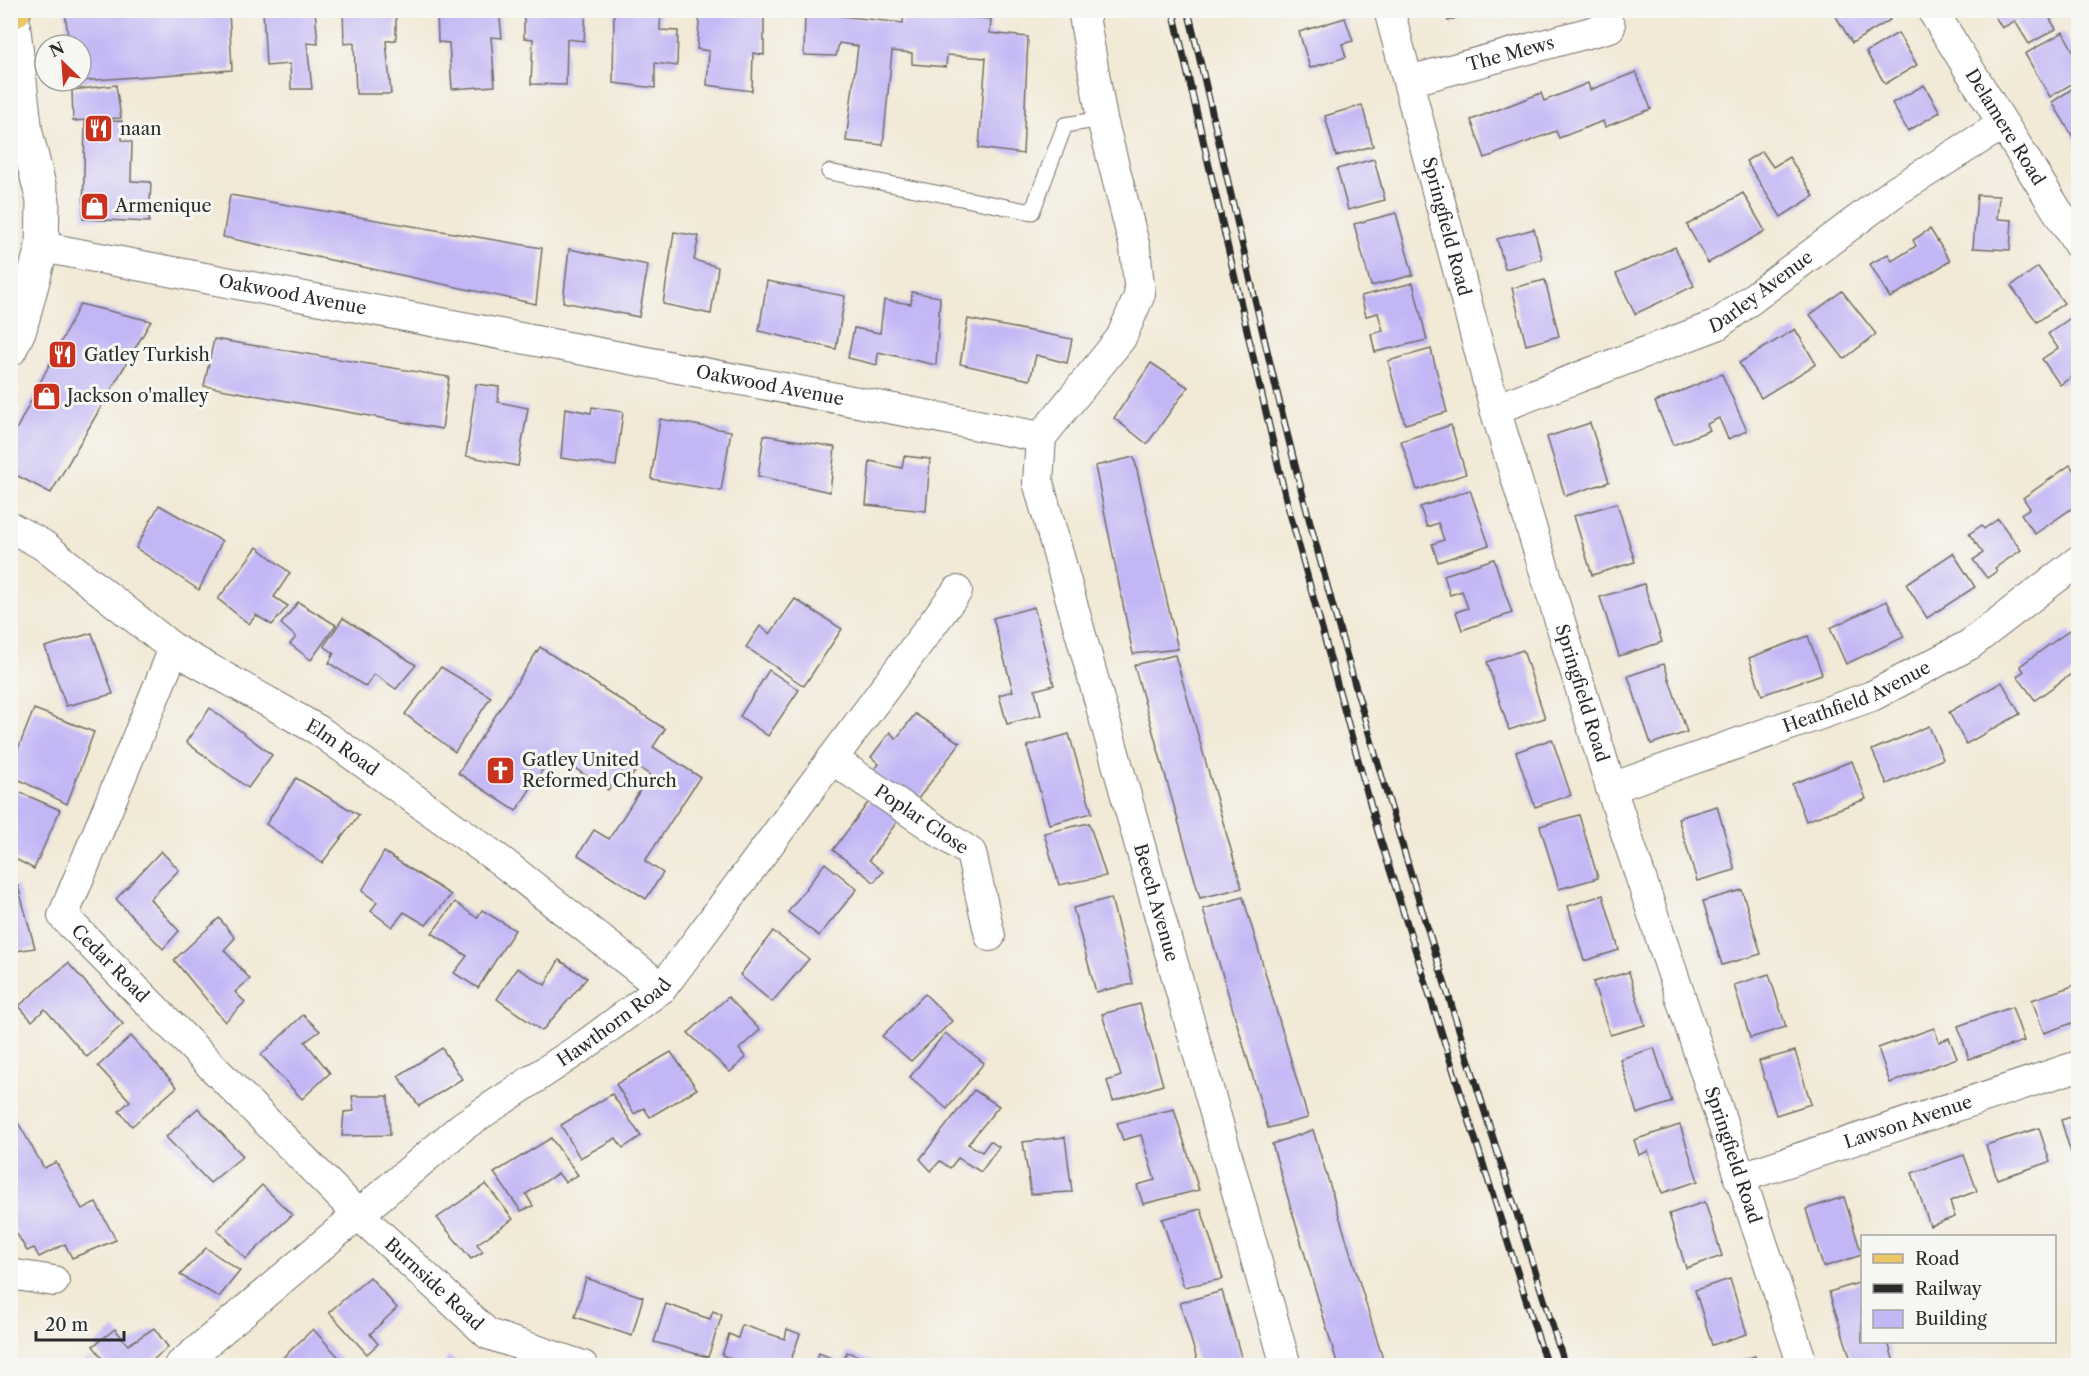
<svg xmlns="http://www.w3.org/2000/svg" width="2089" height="1376" viewBox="0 0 2089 1376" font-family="'Libre Caslon Text',serif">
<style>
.building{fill:#c2b6f5}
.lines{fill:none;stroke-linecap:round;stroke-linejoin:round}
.service-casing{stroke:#716e67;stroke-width:17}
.minor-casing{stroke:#716e67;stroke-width:32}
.tertiary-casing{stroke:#716e67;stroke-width:35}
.primary-casing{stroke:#716e67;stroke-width:35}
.service{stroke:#fff;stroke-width:15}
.minor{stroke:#fff;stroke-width:30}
.tertiary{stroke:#fff;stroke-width:33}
.primary{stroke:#ebc669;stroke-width:33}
.rail-casing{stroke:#2b2b2b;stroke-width:7}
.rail{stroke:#f6f6f2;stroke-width:4.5;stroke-dasharray:14;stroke-linecap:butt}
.labels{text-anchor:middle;stroke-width:6;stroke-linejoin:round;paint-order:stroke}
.street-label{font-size:18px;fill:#2b2b2b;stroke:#f6f6f2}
.poi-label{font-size:18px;fill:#2b2b2b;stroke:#f6f6f2;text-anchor:start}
</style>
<rect width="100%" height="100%" fill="#f6f6f2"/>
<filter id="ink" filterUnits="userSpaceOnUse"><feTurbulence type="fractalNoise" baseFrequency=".0167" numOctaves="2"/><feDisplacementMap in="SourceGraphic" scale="12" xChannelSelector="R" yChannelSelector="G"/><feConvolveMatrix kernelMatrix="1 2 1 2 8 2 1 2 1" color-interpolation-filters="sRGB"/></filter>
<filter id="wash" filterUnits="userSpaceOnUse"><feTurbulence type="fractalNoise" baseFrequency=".008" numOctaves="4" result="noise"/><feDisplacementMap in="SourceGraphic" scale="24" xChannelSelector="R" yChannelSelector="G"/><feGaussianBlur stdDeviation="1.35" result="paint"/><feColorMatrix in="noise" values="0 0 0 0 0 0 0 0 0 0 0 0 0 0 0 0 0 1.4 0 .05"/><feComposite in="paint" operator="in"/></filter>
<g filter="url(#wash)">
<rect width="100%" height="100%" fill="#f2e9d6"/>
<g id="blocks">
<g class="building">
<polygon points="77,10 229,10 232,70 81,81 81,45 69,45 65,12"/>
<polygon points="263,10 315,10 318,44 307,43 312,89 291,89 290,64 266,66"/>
<polygon points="343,10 396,10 396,40 386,41 391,94 356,94 354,43 344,44"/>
<polygon points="437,10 499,10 502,38 491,37 495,86 452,89 449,43 438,42"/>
<polygon points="524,10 586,10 584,41 567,39 566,85 531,84 533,39 524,38"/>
<polygon points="614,10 661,10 660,30 678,31 677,66 655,63 655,88 613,83"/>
<polygon points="700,10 764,10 764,55 753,53 752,91 707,85 709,51 697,49"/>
<polygon points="1444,10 1475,10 1475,11 1448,21"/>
<polygon points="1832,10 1884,10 1890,20 1852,43"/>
<polygon points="1991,10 2063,10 2050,19 2056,29 2029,44 2015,21 2002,28"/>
<polygon points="805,12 903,23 904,12 991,19 990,33 1028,37 1023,154 979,148 986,58 947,55 946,67 912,64 912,53 892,51 883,145 846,141 858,46 839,43 836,56 804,55"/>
<polygon points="1345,18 1353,41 1342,44 1346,57 1310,68 1299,32"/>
<polygon points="2063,32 2078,60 2078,80 2050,97 2025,54"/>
<polygon points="1898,33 1917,65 1885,84 1866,52"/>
<polygon points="1636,72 1651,109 1605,127 1603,121 1559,138 1556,131 1485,158 1471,120 1541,93 1544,101 1588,83 1590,90"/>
<polygon points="116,85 121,118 73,121 72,90"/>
<polygon points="1924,85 1940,112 1908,131 1892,103"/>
<polygon points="2078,85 2078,141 2076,142 2052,102"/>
<polygon points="1362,105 1373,146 1336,156 1325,116"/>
<polygon points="122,121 122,140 132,142 131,181 151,182 149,222 83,219 85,122"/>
<polygon points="1762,151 1773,167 1789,157 1814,196 1781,217 1746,161"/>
<polygon points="1374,159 1385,200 1348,210 1337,169"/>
<polygon points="10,185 15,196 16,246 12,269"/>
<polygon points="1743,193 1765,231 1708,263 1687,225"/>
<polygon points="230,195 542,248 536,304 223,237"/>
<polygon points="1977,195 1999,196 1997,219 2012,220 2010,250 1973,248"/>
<polygon points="1396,213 1413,275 1371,286 1354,224"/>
<polygon points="1534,229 1542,259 1505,269 1497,239"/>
<polygon points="1930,229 1950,261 1890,298 1870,264 1888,254 1892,261 1916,246 1913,240"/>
<polygon points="674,232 699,236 694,260 718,267 711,314 663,304"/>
<polygon points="1675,247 1694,286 1635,314 1616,274"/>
<polygon points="569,249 648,265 639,317 563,302"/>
<polygon points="2038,267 2064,303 2037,322 2011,286"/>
<polygon points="1545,280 1559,336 1526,345 1512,288"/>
<polygon points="767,281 845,296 836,349 759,331"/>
<polygon points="1413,283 1427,340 1375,352 1371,334 1383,331 1378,313 1366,316 1361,296"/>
<polygon points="1842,291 1876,334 1844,359 1810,315"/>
<polygon points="912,292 940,297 936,365 878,352 877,365 848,358 854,328 880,333 884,300 911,304"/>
<polygon points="80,304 151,321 51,493 10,472 10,442"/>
<polygon points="2076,314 2078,318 2078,372 2060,385 2042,359 2058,348 2048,334"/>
<polygon points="968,319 1072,339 1067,363 1036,355 1030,380 960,364"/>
<polygon points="1795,329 1816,364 1761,398 1739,363"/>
<polygon points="214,339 449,377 442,429 204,386"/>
<polygon points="1431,349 1447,412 1405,424 1388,361"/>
<polygon points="1151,363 1188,387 1147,444 1114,418"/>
<polygon points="1722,374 1747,431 1728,439 1719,418 1707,424 1710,430 1673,445 1655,402"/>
<polygon points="476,384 499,387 498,402 528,408 518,466 466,456"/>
<polygon points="592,407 623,412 616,466 561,458 565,408 591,413"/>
<polygon points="660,419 731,431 721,491 651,479"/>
<polygon points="1590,423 1609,482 1565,496 1547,437"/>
<polygon points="1451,425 1466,474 1417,490 1401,441"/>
<polygon points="764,435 835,447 830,492 758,476"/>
<polygon points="904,456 930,459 926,511 866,505 870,461 902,468"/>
<polygon points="1134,457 1178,649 1133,654 1095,466"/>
<polygon points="2070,465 2078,477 2078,504 2035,534 2021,514 2030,508 2023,498"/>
<polygon points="1470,490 1489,545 1438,562 1432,544 1444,540 1438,523 1427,527 1420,507"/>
<polygon points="1617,503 1635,562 1592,575 1574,516"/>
<polygon points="159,505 222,541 199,590 136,548"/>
<polygon points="1998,519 2021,550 1995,568 1997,571 1987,578 1973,560 1983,553 1969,534 1982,525 1984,529"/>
<polygon points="257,547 290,573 274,597 288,606 272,625 256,615 249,624 218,599"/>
<polygon points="1953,553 1975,587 1927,618 1906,584"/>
<polygon points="1494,559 1512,613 1462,630 1456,612 1468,608 1462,591 1450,595 1444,575"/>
<polygon points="1644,584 1662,642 1619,656 1600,597"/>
<polygon points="795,599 842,629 804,686 746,647 760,626 770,634"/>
<polygon points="1887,601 1904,637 1846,664 1830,628"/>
<polygon points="298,602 336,625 311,660 290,644 296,637 281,624"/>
<polygon points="1034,607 1054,685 1035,690 1041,715 1007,724 999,695 1013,691 993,618"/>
<polygon points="343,618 416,665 396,689 374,674 366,687 329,663 334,653 324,646"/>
<polygon points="2070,630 2078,642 2078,669 2035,700 2017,676 2024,671 2020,666"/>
<polygon points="92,633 113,694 66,706 45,647"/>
<polygon points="1808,636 1822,674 1762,695 1749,658"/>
<polygon points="540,647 665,729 653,747 700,777 645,861 663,873 646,899 578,855 594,830 609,839 650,775 638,767 628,782 618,775 608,790 553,754 516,811 458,773"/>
<polygon points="1523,650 1545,718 1509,730 1487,662"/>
<polygon points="1175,655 1242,888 1200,898 1134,665"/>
<polygon points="1664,664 1687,732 1651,744 1628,676"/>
<polygon points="441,667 491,697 455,752 405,714"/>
<polygon points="769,670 799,690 768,736 740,716"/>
<polygon points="2002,682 2020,714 1966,744 1949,712"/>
<polygon points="210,708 272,755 248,788 186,742"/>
<polygon points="34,709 94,732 67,804 10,775 10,769"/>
<polygon points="915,714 960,743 915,803 872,772 879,764 871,757 890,732 896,739"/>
<polygon points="1929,726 1943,759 1887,784 1872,750"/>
<polygon points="1069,734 1092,813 1049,824 1027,746"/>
<polygon points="1552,739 1571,795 1535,807 1516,752"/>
<polygon points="1852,761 1866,799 1806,821 1792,784"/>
<polygon points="296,778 359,815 322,863 266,824"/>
<polygon points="10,788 60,810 34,869 10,856"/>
<polygon points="873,796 902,815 869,860 883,872 874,882 833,850"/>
<polygon points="1717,806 1735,870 1697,881 1678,818"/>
<polygon points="1579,815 1598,878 1559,889 1540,826"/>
<polygon points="1089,823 1106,876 1059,885 1044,833"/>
<polygon points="161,851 179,870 150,899 179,931 163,949 116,899"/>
<polygon points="384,852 451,895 426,925 404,912 392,927 371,911 377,902 362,891"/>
<polygon points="825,863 857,889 819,936 788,912"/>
<polygon points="18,886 35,948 10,952 10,888"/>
<polygon points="1742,890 1761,954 1722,965 1703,901"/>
<polygon points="1603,895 1619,950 1584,961 1568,906"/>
<polygon points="1243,897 1308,1118 1268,1128 1203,909"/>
<polygon points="1111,898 1133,984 1096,992 1073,908"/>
<polygon points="455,902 477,918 482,910 515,930 478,988 454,973 467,956 432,933"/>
<polygon points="219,918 235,938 224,950 250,979 235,992 245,1002 225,1022 174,960"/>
<polygon points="773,931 809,959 772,1002 740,975"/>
<polygon points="559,960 587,978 542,1031 497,999 517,968 545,985"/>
<polygon points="68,963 123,1024 87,1057 45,1009 32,1021 19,1006"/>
<polygon points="1629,972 1645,1025 1610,1035 1593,982"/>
<polygon points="1769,974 1786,1027 1750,1038 1734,985"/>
<polygon points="2078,984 2078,1021 2044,1033 2032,1000"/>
<polygon points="925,994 952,1021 911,1061 882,1036"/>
<polygon points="728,997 760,1030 739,1049 746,1058 730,1072 688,1033"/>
<polygon points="1140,1004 1163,1085 1113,1101 1107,1081 1121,1076 1102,1014"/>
<polygon points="2012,1007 2024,1041 1969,1059 1958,1026"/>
<polygon points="303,1015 320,1031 305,1042 330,1073 302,1099 261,1055"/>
<polygon points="1934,1028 1939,1042 1949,1038 1957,1058 1890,1083 1878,1048"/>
<polygon points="945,1033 984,1063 947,1109 910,1077"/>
<polygon points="131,1036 177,1087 132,1126 119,1111 130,1101 98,1066"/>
<polygon points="442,1048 462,1079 419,1106 398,1076"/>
<polygon points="1654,1048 1672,1102 1637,1114 1620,1059"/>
<polygon points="1795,1051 1811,1104 1776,1115 1759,1061"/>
<polygon points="671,1052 697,1089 650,1117 644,1108 634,1114 616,1084"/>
<polygon points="974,1090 999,1106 968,1144 982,1152 990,1141 999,1147 981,1172 958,1158 950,1168 940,1161 931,1171 920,1159"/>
<polygon points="612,1094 641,1136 623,1148 616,1138 580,1158 561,1125"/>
<polygon points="352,1096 388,1096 390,1135 342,1136 344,1112 354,1111"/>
<polygon points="198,1108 243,1156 210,1183 166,1137"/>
<polygon points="1174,1109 1199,1190 1143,1204 1137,1185 1155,1180 1141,1135 1123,1140 1117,1123"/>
<polygon points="2078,1115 2078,1154 2072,1156 2061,1120"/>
<polygon points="16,1119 44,1168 56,1162 82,1209 96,1203 116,1240 72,1258 65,1244 39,1257 34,1248 27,1251 10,1222 10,1122"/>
<polygon points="1680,1125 1698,1181 1662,1193 1648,1151 1639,1155 1634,1140"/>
<polygon points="2039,1128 2050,1162 1997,1179 1986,1145"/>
<polygon points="1313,1130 1385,1366 1338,1366 1272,1144"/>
<polygon points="1065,1137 1072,1192 1031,1194 1023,1142"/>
<polygon points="551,1138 578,1175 565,1182 558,1173 526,1194 533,1206 521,1211 494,1173"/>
<polygon points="1964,1155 1977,1191 1950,1201 1955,1217 1930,1226 1912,1173"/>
<polygon points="486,1184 513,1219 477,1244 483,1252 471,1259 437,1218"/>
<polygon points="262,1185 292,1215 246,1259 217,1230"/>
<polygon points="1844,1197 1862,1255 1823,1267 1806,1209"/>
<polygon points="1705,1202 1722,1256 1686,1268 1669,1214"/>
<polygon points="1201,1209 1223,1279 1184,1287 1162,1219"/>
<polygon points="206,1248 240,1271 219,1297 180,1275"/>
<polygon points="370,1277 397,1308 370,1334 378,1344 367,1354 329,1312"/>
<polygon points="586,1278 643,1297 632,1336 575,1317"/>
<polygon points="1730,1279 1747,1334 1712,1345 1695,1290"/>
<polygon points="1862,1282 1862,1342 1888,1342 1895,1366 1853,1366 1829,1292"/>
<polygon points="1222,1291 1243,1363 1199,1366 1180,1303"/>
<polygon points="666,1304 710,1319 713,1311 722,1315 708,1357 654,1342"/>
<polygon points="742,1325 785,1339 787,1329 800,1334 789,1366 748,1366 722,1355 729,1334 738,1338"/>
<polygon points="154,1328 168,1347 146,1366 108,1366 93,1346 115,1329 128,1345"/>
<polygon points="313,1329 344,1363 341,1366 274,1366"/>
<polygon points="847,1352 884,1365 884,1366 815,1366 819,1353 843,1363"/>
<polygon points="448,1356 465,1366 443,1366"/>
<polygon points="1755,1356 1758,1366 1726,1366 1726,1365"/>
<polygon points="89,1357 95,1366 78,1366"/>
</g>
</g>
</g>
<g filter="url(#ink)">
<use href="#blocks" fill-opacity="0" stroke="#716e67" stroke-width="1.5"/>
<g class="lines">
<defs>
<polyline id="service" points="829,172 1032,212 1065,125 1102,119"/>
<g id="minor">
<path id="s1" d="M1389 10 1495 409 1611 788 1803 1366"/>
<path id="s2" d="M1932 10 2078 244"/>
<path id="s3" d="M1409 81 1610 27"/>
<path id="s4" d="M42 247 1041 437 1121 338 1140 294 1135 248 1102 119 1083 10"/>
<path id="s5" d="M1495 409 1717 325 1896 191 2002 125"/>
<path id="s6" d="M1041 437 1038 482 1286 1366"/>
<path id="s7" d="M10 527 43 545 174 649 318 730 501 861 662 988"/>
<path id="s8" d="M174 649 63 916 360 1216 488 1334 583 1366"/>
<path id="s9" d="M832 759 971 853 990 936"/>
<path id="s10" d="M1611 788 1872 696 1969 645 2078 561"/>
<path id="s11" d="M1739 1178 2078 1066"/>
<polyline points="10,1274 54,1281"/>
<path id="s12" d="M179 1366 463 1126 585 1045 662 988 957 591"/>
</g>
<polyline id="tertiary" points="10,350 20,329 42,247 43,201 26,133 12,12"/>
<polyline id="primary" points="10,13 15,10"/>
</defs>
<use href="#service" class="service-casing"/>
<use href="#minor" class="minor-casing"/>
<use href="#tertiary" class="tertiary-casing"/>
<use href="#primary" class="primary-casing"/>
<use href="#service" class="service"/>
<use href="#minor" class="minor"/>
<use href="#tertiary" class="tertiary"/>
<use href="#primary" class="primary"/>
<defs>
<g id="rail">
<polyline points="1173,10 1286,499 1378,832 1547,1366"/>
<path d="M1188 10C1227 171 1260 332 1302 492 1379 786 1474 1076 1565 1366"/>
</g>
</defs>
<use href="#rail" class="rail-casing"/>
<use href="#rail" class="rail"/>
</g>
</g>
<defs>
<symbol id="restaurant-square" viewBox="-11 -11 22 22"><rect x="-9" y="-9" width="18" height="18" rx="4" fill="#c8321e" stroke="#f6f6f2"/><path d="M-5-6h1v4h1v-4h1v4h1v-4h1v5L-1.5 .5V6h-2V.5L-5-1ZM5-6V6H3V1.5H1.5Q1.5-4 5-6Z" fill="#fff"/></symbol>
<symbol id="shop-square" viewBox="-11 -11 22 22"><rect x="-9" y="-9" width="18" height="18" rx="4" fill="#c8321e" stroke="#f6f6f2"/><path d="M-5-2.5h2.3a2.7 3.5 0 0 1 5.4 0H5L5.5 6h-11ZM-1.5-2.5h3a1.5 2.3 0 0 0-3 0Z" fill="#fff"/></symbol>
<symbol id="church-square" viewBox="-11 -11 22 22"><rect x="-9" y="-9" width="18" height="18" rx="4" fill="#c8321e" stroke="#f6f6f2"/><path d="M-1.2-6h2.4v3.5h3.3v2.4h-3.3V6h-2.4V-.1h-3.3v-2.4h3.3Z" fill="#fff"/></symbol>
</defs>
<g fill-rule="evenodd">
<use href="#restaurant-square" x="82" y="112" width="33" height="33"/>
<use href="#shop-square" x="78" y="190" width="33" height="33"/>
<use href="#restaurant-square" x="46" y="338" width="33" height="33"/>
<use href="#shop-square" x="30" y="380" width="33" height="33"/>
<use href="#church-square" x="484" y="754" width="33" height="33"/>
</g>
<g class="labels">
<g class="street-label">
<text dy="6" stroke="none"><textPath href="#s3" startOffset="105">The Mews</textPath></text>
<text dy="6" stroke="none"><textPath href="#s2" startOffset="138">Delamere Road</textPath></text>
<text dy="6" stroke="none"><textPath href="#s1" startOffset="224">Springfield Road</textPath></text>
<text dy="6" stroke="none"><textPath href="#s5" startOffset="292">Darley Avenue</textPath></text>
<text dy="6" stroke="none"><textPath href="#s4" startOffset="255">Oakwood Avenue</textPath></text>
<text dy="6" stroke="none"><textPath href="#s4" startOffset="741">Oakwood Avenue</textPath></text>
<text dy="6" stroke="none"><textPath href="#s1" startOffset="710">Springfield Road</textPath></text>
<text dy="6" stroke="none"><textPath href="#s10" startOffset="262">Heathfield Avenue</textPath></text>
<text dy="6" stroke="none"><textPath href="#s7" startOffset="400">Elm Road</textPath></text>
<text dy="6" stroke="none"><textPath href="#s9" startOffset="108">Poplar Close</textPath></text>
<text dy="6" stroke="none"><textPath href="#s6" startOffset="482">Beech Avenue</textPath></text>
<text dy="6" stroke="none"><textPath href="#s8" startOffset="356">Cedar Road</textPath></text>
<text dy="6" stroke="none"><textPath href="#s12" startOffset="555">Hawthorn Road</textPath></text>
<text dy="6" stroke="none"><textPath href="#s11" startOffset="178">Lawson Avenue</textPath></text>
<text dy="6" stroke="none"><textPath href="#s1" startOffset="1196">Springfield Road</textPath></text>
<text dy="6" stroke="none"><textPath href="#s8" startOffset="812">Burnside Road</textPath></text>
</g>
<g class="poi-label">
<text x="120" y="135">naan</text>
<text x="115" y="212">Armenique</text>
<text x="84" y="361">Gatley Turkish</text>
<text x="67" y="402">Jackson o'malley</text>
<text x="522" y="766">Gatley United<tspan x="522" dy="21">Reformed Church</tspan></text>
</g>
</g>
<rect width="2089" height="1376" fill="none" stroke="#f6f6f2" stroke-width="36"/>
<rect x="1861" y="1235" width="195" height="108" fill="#f6f6f2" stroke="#a5a5a2" stroke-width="1.5"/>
<rect x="1873" y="1254" width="30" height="9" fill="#ebc669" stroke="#a5a5a2" stroke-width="1.5"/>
<text x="1915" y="1265" font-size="18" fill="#2b2b2b">Road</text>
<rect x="1873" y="1284" width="30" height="9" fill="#2b2b2b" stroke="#a5a5a2" stroke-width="1.5"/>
<text x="1915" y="1295" font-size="18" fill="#2b2b2b">Railway</text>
<rect x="1873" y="1310" width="30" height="18" fill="#c2b6f5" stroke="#a5a5a2" stroke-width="1.5"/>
<text x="1915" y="1325" font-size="18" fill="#2b2b2b">Building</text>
<g transform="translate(63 63) rotate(335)"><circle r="28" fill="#f6f6f2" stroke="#a5a5a2" stroke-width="1.5"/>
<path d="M0-4.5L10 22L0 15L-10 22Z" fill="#c8321e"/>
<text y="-9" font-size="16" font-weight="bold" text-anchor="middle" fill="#2b2b2b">N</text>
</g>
<path d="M36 1331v9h88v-9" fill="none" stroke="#2b2b2b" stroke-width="3"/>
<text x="45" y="1331" font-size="18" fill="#2b2b2b" stroke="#f6f6f2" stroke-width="4.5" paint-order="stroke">20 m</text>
</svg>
